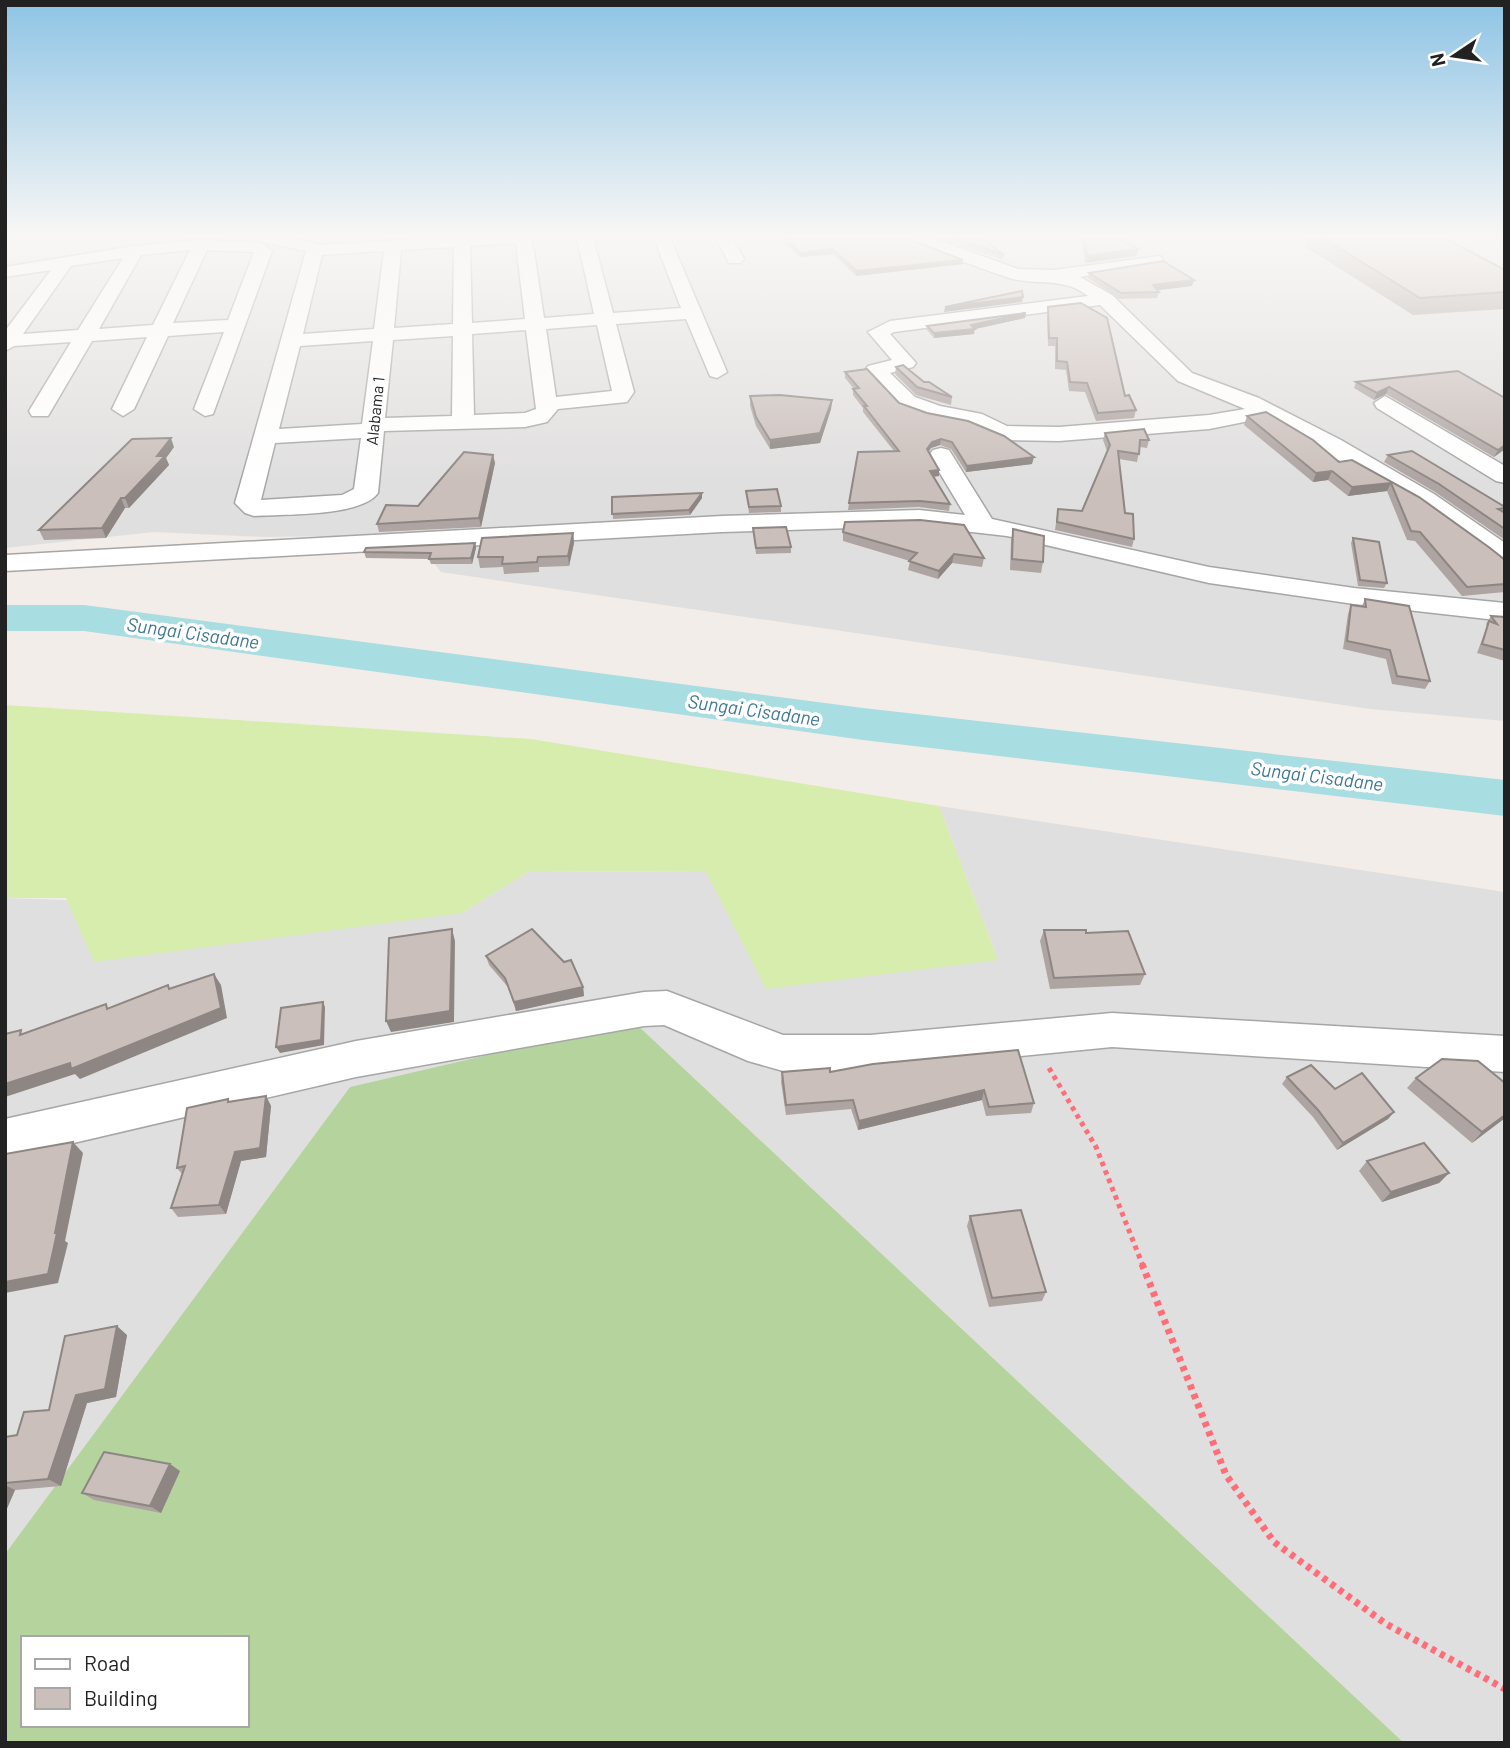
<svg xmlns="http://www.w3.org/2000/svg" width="1510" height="1748" viewBox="0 0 1510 1748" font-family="Barlow,sans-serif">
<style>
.residential{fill:#e0dfdf}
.grass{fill:#d7edae}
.forest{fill:#b5d39c;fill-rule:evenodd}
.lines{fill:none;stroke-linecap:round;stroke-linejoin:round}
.river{fill:#a8dde1;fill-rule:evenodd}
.minor-casing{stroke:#a6a6a6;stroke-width:3}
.path-far1{stroke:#ff6d76;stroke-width:5;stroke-dasharray:4.5 4.5;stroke-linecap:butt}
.path{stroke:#ff6d76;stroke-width:7;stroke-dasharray:5 5;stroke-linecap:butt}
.minor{fill:#fff;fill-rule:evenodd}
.wall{fill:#aea4a1}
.shaded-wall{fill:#8d8683}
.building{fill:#cabfbb;stroke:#8d8683;stroke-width:2}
.labels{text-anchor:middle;stroke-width:7;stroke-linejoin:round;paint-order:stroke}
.far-street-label{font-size:16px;fill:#222;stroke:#fff}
.water-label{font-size:19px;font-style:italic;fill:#3e7895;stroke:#fff}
</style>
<rect width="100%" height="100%" fill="#f2ede8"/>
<g class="residential">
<polygon points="5,238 1505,238 1505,721 1370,709 441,572 412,535 263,537 154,532 5,548"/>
<polygon points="939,806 1505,892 1505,1743 1404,1743 633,1021 350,1087 5,1554 5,898 462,913 530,871 706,872 998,960"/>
</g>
<polygon class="grass" points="5,705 531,739 939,806 998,960 766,989 706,872 530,871 462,913 94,962 66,898 5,898"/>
<path class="forest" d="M633 1021 1404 1743H5V1554L350 1087ZM23 1638H247V1725H23Z"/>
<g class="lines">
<polygon class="river" points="5,605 84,605 863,708 1505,780 1505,816 863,740 84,631 5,631"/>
<defs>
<g id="minor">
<path d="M260 238H294L319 245 438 238H532L544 318 594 314 577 238H593L613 313 681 308 654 238H670L727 372 717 378 710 376 686 319 616 324 634 392 627 402 558 409 547 422 525 427 384 431 378 493C361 517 283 514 254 516L245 513 235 503 306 251 262 242ZM516 243 525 319 472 323 470 246ZM454 247 453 324 394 328 401 250ZM384 251 374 329 303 334 322 255ZM597 325 612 391 556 397 546 329ZM526 330 536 409 525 413 474 415 472 334ZM453 336 452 416 385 418 393 340ZM373 341 362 424 279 429 300 346ZM361 438 354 489 342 495 261 500 275 443Z"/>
<polygon points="716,238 732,238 744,259 741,263 729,263"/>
<path d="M909 238H932L1018 269 1054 270 1160 256 1163 260 1160 264 1080 277 1112 295 1192 373 1259 398 1341 440 1434 494 1505 543V563L1496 561 1416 504 1264 418 1209 429 1059 441 1003 440 968 425 927 417 899 407 865 370 868 366 892 360 868 332 890 321 1088 296C1063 276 1037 286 1009 278 976 267 944 254 911 242ZM1100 305 1178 381 1245 409 1209 415 1059 427 1007 426 982 414 940 406 915 397 890 373 913 367 916 363 890 334 894 332Z"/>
<path d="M200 240 260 243 272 251 213 414 205 416 194 409 224 332 168 336 134 409 123 416 112 409 147 337 92 341 48 416H32L29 411 71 342 14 346 5 351V331L51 270 5 277V267L134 246ZM190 250 153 325 99 329 141 255ZM207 250 254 252 228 320 173 323ZM123 258 78 330 23 334 71 266Z"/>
<polygon points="1385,396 1505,466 1505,483 1496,481 1377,408 1374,403"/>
<polygon points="941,448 949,450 992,519 1209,567 1354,588 1505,603 1505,621 1354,604 1209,583 1007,536 919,526 722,532 5,571 5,555 722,516 919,510 965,515 929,455 933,450"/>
<polygon points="667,991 783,1035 870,1035 1112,1013 1505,1036 1505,1072 1112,1047 870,1071 783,1071 748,1061 664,1025 644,1026 356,1077 5,1159 5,1119 356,1041 644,992"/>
</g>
</defs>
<use href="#minor" class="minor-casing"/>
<polyline class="path-far1" points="1049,1068 1096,1147 1143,1266"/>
<polyline class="path" points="1142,1264 1226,1475 1274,1542 1386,1624 1505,1689"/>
<use href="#minor" class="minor"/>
</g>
<g class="wall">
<polygon points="778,238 909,238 911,240 963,264 856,276 833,254 800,257"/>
<polygon points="939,238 982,238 1004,255 1003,260"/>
<polygon points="1083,238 1118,238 1138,249 1136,256 1085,263 1082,242"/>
<polygon points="1307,238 1445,238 1505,270 1505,309 1413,315 1304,246"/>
<polygon points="1089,273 1194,280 1192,286 1157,290 1159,292 1157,298 1119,299 1088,278"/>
<polygon points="1048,307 1136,410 1134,418 1096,421 1085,392 1069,391 1066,370 1055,369 1055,346 1048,346 1047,315"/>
<polygon points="1025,318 974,329 974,334 934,338 927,330 927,326"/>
<polygon points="896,367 952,397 951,405 916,395 895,374"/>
<polygon points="845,372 899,403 1032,464 966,472 951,449 940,445 931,448 929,451 939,476 933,477 950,504 949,511 919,507 848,510 849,503 894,451 863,412 863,408 853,395 853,389 854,389 845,378"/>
<polygon points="1356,382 1505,398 1505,449 1494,457 1386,394 1374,400 1354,388"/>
<polygon points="750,396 832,400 831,409 820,443 770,449 756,426 750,406"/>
<polygon points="1247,416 1339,462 1352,460 1419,497 1505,560 1505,592 1462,596 1415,541 1407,540 1387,491 1348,496 1328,480 1313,482 1244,425"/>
<polygon points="1105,433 1149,440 1147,448 1140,447 1137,462 1119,459 1125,513 1134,539 1132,547 1055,530 1058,509 1082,511 1107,451 1103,440"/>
<polygon points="174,447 166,458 169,465 129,508 125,508 106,538 44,540 39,530"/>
<polygon points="493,455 495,463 481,527 379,532 377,524 418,506"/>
<polygon points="1388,455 1505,507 1503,512 1505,513 1505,540 1435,492 1384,462"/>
<polygon points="746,491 781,506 781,512 749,513"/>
<polygon points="612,497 702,498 690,515 613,519"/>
<polygon points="753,528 791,547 791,553 756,554"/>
<polygon points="1013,529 1043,562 1041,573 1010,570 1011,540"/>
<polygon points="843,532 984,558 982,567 952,563 938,579 908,570 910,561 843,541"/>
<polygon points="573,533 574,543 569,566 539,567 539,572 504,574 503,567 480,568 478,557"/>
<polygon points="1353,538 1387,583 1384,588 1358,586 1351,543"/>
<polygon points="475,543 476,548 472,564 431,564 429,559 366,558 364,552"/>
<polygon points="1365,599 1430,681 1425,689 1392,684 1386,659 1343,649 1348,614 1351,605 1362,606"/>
<polygon points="1491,616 1505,617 1505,661 1477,653 1487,626 1486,624"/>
<polygon points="1044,930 1086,933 1145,974 1140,985 1050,989 1040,941"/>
<polygon points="486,956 583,987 584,996 516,1011 508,987 489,965"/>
<polygon points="873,1064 1034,1103 1031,1113 986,1116 982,1100 858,1130 851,1109 786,1115 781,1082 782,1072 830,1072"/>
<polygon points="1287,1077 1335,1089 1394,1112 1388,1119 1337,1150 1313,1117 1282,1084"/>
<polygon points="1416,1078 1505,1083 1505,1118 1472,1143 1407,1088"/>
<polygon points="266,1096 271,1106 266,1157 241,1161 226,1214 178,1217 171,1208 182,1174 177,1168 230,1102"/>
<polygon points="1367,1161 1449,1173 1439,1183 1382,1202 1359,1171"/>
<polygon points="970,1216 1046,1292 1042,1301 989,1307 967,1226"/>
<polygon points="127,1335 116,1397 87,1403 61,1486 15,1490 5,1513 5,1437 17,1435 49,1410"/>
<polygon points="180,1471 161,1513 94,1500 82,1493"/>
</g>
<g class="shaded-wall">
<polygon points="833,249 833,254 800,257 800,253"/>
<polygon points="1138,249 1136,256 1085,263 1087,256"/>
<polygon points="963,260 963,264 856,276 856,271"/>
<polygon points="1194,280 1192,286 1151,291 1153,285"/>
<polygon points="1023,297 1022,302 944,312 945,307"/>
<polygon points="1026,313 1025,318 971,330 975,329 974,334 934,338 934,333"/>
<polygon points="1389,387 1386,394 1374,400 1377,393"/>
<polygon points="832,400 831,409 820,443 770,449 770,440"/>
<polygon points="171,438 174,447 166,458 169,465 129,508 125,498"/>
<polygon points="941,439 940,445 931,448 926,455 927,449 932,442"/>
<polygon points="1505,445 1505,449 1494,457 1498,450"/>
<polygon points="493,455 495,463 481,527 479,518"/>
<polygon points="1034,457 1032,464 966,472 967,466"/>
<polygon points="939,470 939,476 929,477 930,471"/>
<polygon points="1332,471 1328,480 1313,482 1316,473"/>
<polygon points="1391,483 1387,491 1348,496 1352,487"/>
<polygon points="702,493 702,498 690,515 689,510"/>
<polygon points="121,498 125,508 106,538 102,528"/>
<polygon points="573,533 574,543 569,566 568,556"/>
<polygon points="475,543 476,548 472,564 471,558"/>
<polygon points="954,554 952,563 938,579 939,571"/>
<polygon points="452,929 455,941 454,1022 391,1032 386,1021"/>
<polygon points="214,974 221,985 227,1018 80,1079 75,1074 5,1097 5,1084"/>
<polygon points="583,987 584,996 516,1011 514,1002"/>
<polygon points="323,1002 325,1007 324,1045 280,1053 276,1047"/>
<polygon points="984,1090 982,1100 858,1130 859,1121"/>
<polygon points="266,1096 271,1106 266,1157 241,1161 226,1214 219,1205 235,1152"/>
<polygon points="1394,1112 1388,1119 1337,1150 1343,1143"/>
<polygon points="1505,1115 1505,1118 1472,1143 1482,1132"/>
<polygon points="73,1142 83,1153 65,1241 68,1243 58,1283 5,1293 5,1282 55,1233"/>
<polygon points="1449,1173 1439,1183 1382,1202 1391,1192"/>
<polygon points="117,1326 127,1335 116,1397 87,1403 61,1486 48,1479 76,1395"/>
<polygon points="170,1464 180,1471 161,1513 150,1506"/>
<polygon points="5,1485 15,1490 5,1513"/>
</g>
<g class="building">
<polygon points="783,238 909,238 911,240 963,260 856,271 833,249 800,253"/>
<polygon points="953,238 982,238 1004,255"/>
<polygon points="1084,238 1118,238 1138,249 1087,256"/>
<polygon points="1323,238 1445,238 1505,270 1505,292 1420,298"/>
<polygon points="1163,261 1194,280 1153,285 1159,292 1121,293 1089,273"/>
<polygon points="1022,291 1023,297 945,307"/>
<polygon points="1081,303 1107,318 1125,396 1129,395 1136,410 1098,413 1087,383 1070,382 1067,362 1057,361 1057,338 1049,338 1048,307"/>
<polygon points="1026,313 971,325 975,329 934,333 927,326"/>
<polygon points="903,365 924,382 929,382 952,397 917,387 896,367"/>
<polygon points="867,369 899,403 927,413 968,421 1004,436 1034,457 967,466 952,442 941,439 932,442 927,449 939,470 930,471 950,504 920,501 849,503 858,452 899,451 864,406 867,406 853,389 859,388 845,372"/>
<polygon points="1458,371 1505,398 1505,445 1498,450 1389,387 1377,393 1356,382"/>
<polygon points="780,395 832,400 820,433 770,440 756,417 750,396"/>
<polygon points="1266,412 1313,440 1339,462 1352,460 1419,497 1490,548 1505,560 1505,584 1467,587 1420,532 1411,531 1391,483 1352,487 1332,471 1316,473 1247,416"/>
<polygon points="1144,429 1149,440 1140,440 1139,454 1118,451 1125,513 1133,514 1134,539 1057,522 1058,509 1082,511 1110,445 1105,433"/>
<polygon points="171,438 157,456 165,456 125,498 121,498 102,528 39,530 132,439"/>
<polygon points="1412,451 1505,507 1505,508 1498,509 1505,513 1505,529 1439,484 1388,455"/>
<polygon points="464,452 493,455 479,518 377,524 386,505 418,506"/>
<polygon points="777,489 781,506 749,507 746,491"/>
<polygon points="702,493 689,510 612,514 612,497"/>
<polygon points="920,520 964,525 984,558 954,554 939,571 909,561 917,553 843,532 845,522"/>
<polygon points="786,527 791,547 756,548 753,528"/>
<polygon points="1013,529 1044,536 1043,562 1012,559"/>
<polygon points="573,533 568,556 538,557 537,562 502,564 503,557 478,557 482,538"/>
<polygon points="1353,538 1379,542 1387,583 1360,580"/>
<polygon points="475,543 471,558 429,559 431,553 364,552 366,548"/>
<polygon points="1365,599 1409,606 1430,681 1397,676 1390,650 1347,641 1351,605 1366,607"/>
<polygon points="1491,616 1505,617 1505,650 1482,644 1489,621 1497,624"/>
<polygon points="452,929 450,1011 386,1021 389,938"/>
<polygon points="532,929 564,962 571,960 583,987 514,1002 505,978 486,956"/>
<polygon points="1044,930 1086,930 1086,933 1128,931 1145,974 1054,978"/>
<polygon points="214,974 221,1008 71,1069 70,1063 5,1084 5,1034 21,1030 20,1035 106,1004 107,1009 168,985 169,989"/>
<polygon points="323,1002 321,1040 276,1047 281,1008"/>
<polygon points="1018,1050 1034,1103 989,1107 984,1090 859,1121 853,1100 786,1105 782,1072 830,1068 830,1072 873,1064"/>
<polygon points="1442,1059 1478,1061 1505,1083 1505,1115 1482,1132 1416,1078"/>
<polygon points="1311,1065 1335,1089 1362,1073 1394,1112 1343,1143 1318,1110 1287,1077"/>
<polygon points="266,1096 260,1148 235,1152 219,1205 171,1208 185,1166 177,1168 187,1108 228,1099 228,1102"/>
<polygon points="73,1142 55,1233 57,1233 48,1274 5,1282 5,1154"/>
<polygon points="1424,1143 1449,1173 1391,1192 1367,1161"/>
<polygon points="1021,1210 1046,1292 992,1298 970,1216"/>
<polygon points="117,1326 105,1389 76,1395 48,1479 5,1483 5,1437 17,1435 24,1412 49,1410 65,1336"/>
<polygon points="104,1452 170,1464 150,1506 82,1493"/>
</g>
<linearGradient id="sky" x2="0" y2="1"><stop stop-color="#8ec4e5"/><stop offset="0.49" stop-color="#f9f7f5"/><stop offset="1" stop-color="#f9f7f5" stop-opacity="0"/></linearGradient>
<rect width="1510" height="482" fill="url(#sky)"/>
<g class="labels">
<g class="far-street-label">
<text transform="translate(375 411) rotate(-84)" y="6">Alabama 1</text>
</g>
<g class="water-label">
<text transform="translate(193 633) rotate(8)" y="7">Sungai Cisadane</text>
<text transform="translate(754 710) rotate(8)" y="7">Sungai Cisadane</text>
<text transform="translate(1317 776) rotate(7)" y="7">Sungai Cisadane</text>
</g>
</g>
<rect width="1510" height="1748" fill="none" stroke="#222222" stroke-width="14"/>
<rect x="21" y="1636" width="228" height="91" fill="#ffffff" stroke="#a7a7a7" stroke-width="2"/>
<rect x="35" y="1659" width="35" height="10" fill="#ffffff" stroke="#a7a7a7" stroke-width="2"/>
<text x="84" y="1671" font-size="21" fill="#222222">Road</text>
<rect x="35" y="1688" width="35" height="21" fill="#cabfbb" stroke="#a7a7a7" stroke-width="2"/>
<text x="84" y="1706" font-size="21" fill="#222222">Building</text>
<g transform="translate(1454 56) rotate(257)" stroke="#ffffff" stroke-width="5" paint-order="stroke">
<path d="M0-5L12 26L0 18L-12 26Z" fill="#222222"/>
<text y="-10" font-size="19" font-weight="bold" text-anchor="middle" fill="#222222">N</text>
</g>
</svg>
